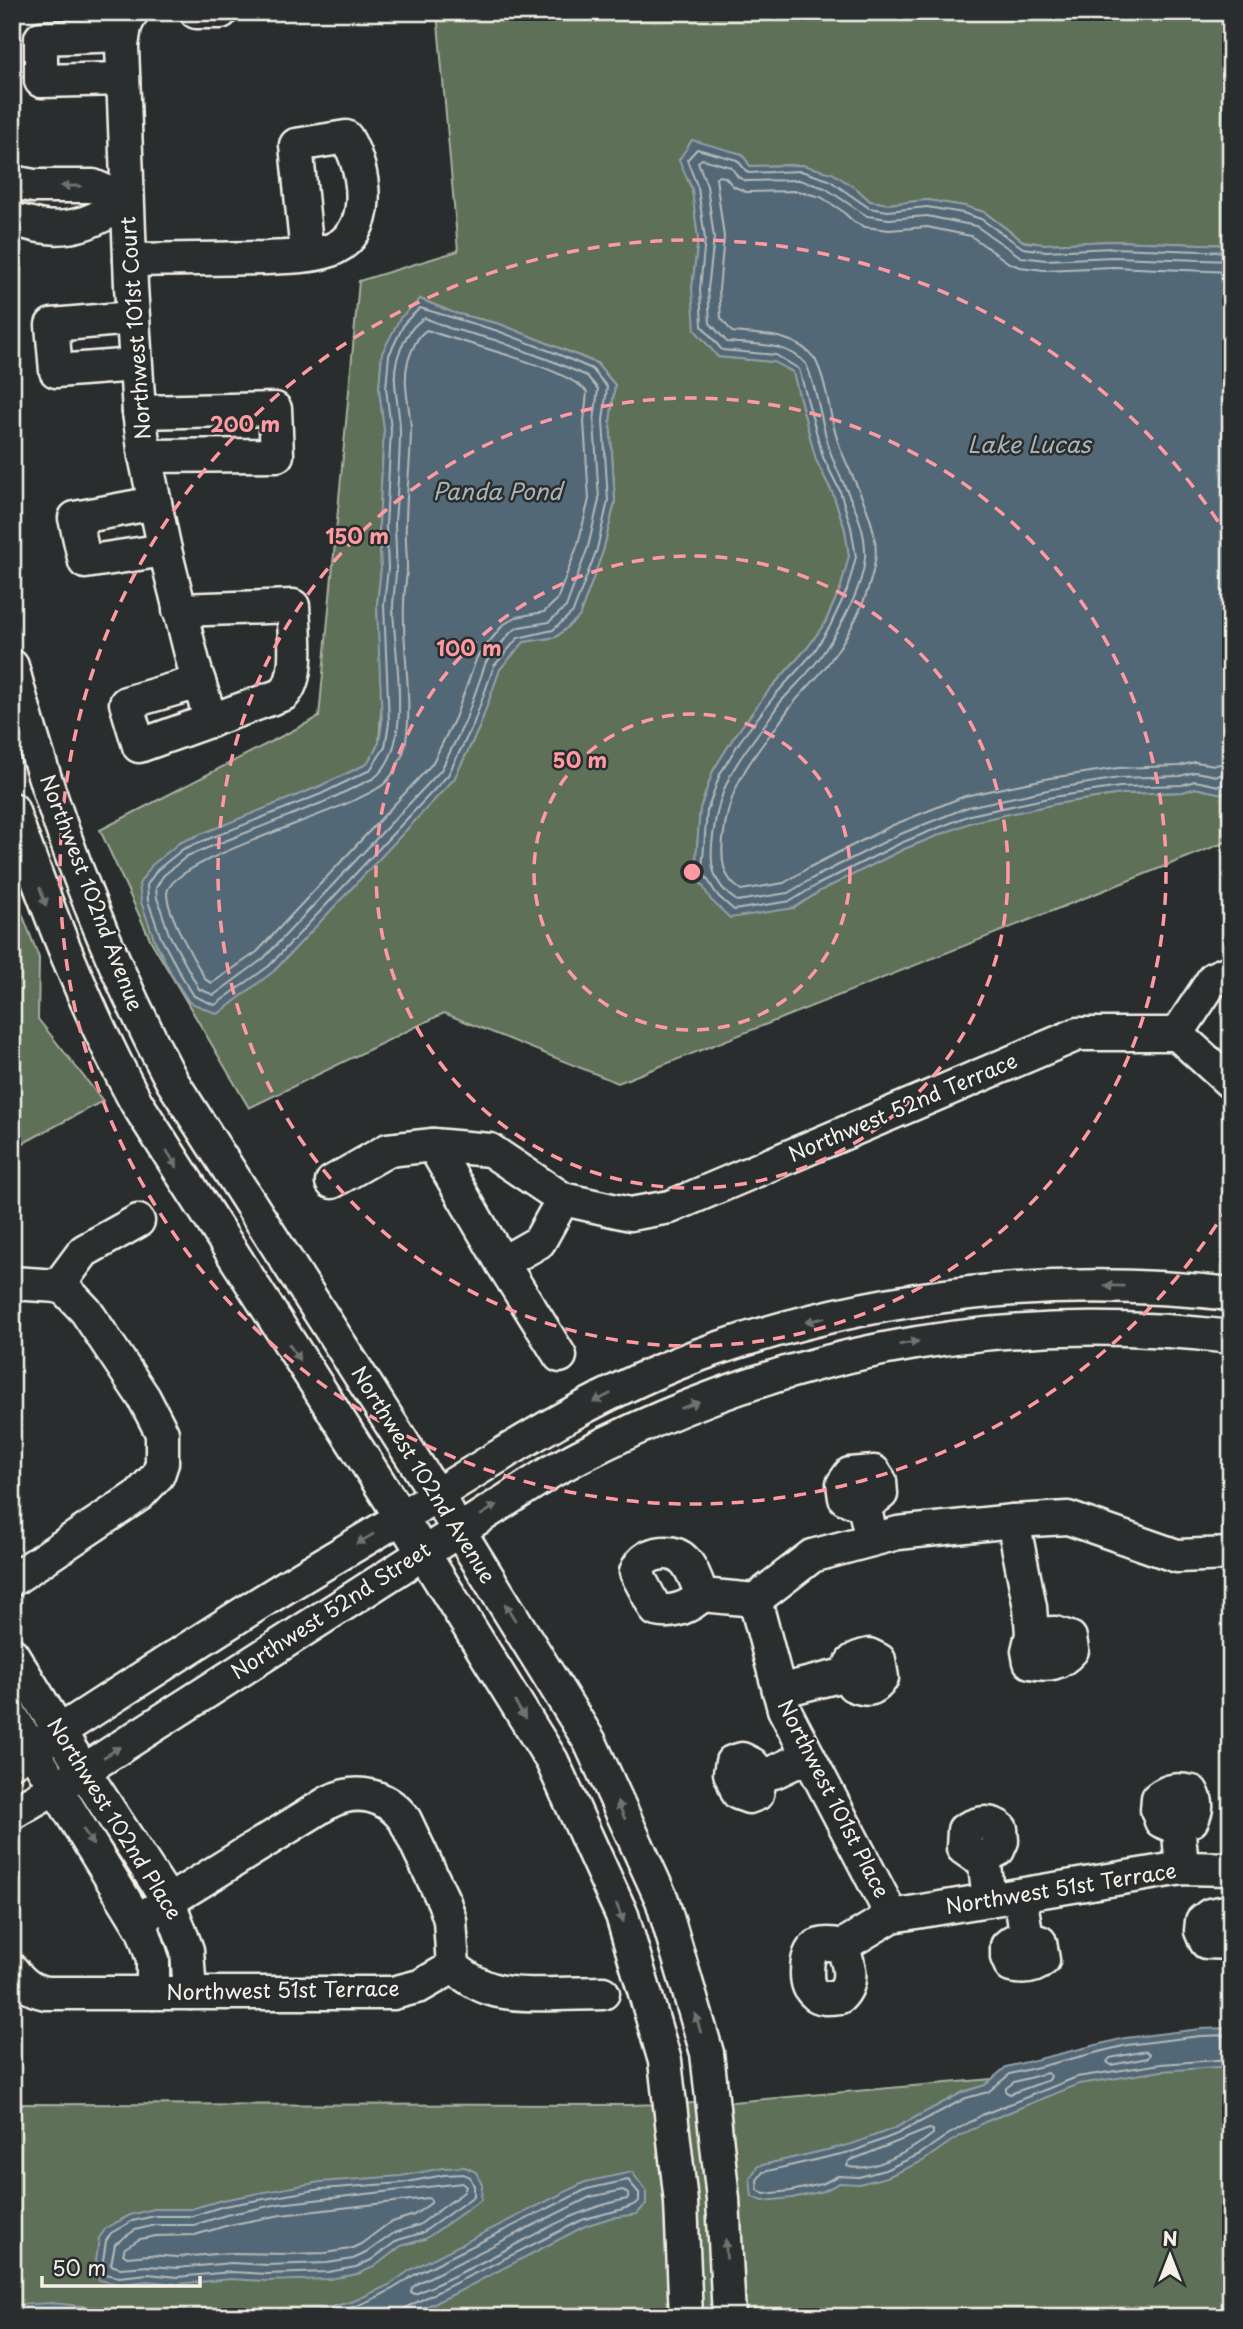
<svg xmlns="http://www.w3.org/2000/svg" width="1243" height="2329" viewBox="0 0 1243 2329" font-family="'Playpen Sans',sans-serif">
<style>
.green{fill:#5e6f58;stroke:#a9b0a0;stroke-width:2;fill-rule:evenodd}
.water{fill:#536776;stroke:#939ea4;stroke-width:2}
.lines{fill:none;stroke-linecap:round;stroke-linejoin:round}
.shore{stroke:#b4baba;stroke-width:2}
.minor-casing{stroke:#f4f1e8;stroke-width:37}
.minor{stroke:#2a2d2e;stroke-width:32}
.oneway{fill:#71726f}
.ring{fill:none;stroke:#ff9aa2;stroke-width:3.5;stroke-dasharray:12 9}
.labels{text-anchor:middle;stroke-width:5;stroke-linejoin:round;paint-order:stroke}
.street-label{font-size:21px;fill:#f4f1e8;stroke:#2a2d2e}
.water-label{font-size:23px;font-style:italic;fill:#acb3b5;stroke:#2a2d2e}
.centre{fill:#ff9aa2;stroke:#2a2d2e;stroke-width:3.5}
.ring-label{font-size:21px;text-anchor:middle;font-weight:bold;fill:#ff9aa2;stroke:#2a2d2e;stroke-width:5;stroke-linejoin:round;paint-order:stroke}
</style>
<rect width="100%" height="100%" fill="#2a2d2e"/>
<filter id="ink" filterUnits="userSpaceOnUse"><feTurbulence type="fractalNoise" baseFrequency=".0143" numOctaves="2"/><feDisplacementMap in="SourceGraphic" scale="14" xChannelSelector="R" yChannelSelector="G"/><feConvolveMatrix kernelMatrix="1 2 1 2 8 2 1 2 1" color-interpolation-filters="sRGB"/></filter>
<g filter="url(#ink)">
<g class="green">
<path d="M437 12H1231V245L1112 241 1045 244 1023 241 984 212 964 206 927 200 888 204 870 201 857 189 802 165 750 166 742 154 721 149 679 160 692 189 698 239 692 289 718 357 774 362 793 372 816 459 833 494 845 529 849 556 841 587 825 623 808 647 770 689 734 737 713 771 700 809 695 873 794 908 820 891 904 849 971 822 1055 804 1121 794 1183 792 1195 788 1223 794 1231 785V840L618 1083 444 1013 249 1108 151 941 100 830 319 717 359 281 458 251ZM420 299 454 313 500 324 597 363 615 385 610 421 615 502 603 551 579 617 556 637 524 642 500 669 479 728 454 779 274 971 189 1002 155 941 179 843 318 787 367 764 379 743 382 698 377 605 381 568 379 526 384 429 379 388 382 353Z"/>
<polygon points="12,887 39,958 38,1019 103,1101 12,1149"/>
<polygon points="1231,2058 1231,2317 12,2317 12,2104 628,2105 732,2102"/>
</g>
<g class="water">
<polygon points="692,140 742,154 750,166 802,165 832,173 857,189 870,201 888,204 927,200 964,206 984,212 1024,242 1045,244 1112,241 1231,245 1231,785 1223,794 1195,788 1183,792 1121,794 1055,804 972,822 904,849 820,891 794,908 730,918 711,900 695,873 700,809 713,771 734,737 770,689 808,647 825,623 841,587 849,556 845,529 833,494 816,460 793,372 774,362 718,357 695,330 692,289 698,239 692,189 679,160"/>
<polygon points="420,299 454,313 500,324 596,363 615,385 610,421 615,502 603,551 579,617 556,637 524,642 500,669 479,728 454,779 274,971 218,1014 189,1002 173,977 155,941 141,902 139,884 152,865 179,843 318,787 367,764 379,743 382,723 377,605 381,568 379,526 384,429 379,388 382,353 400,318"/>
<polygon points="1231,2028 1231,2066 1162,2071 1079,2084 985,2122 950,2142 923,2161 887,2177 859,2184 839,2183 824,2191 792,2198 763,2201 752,2197 750,2178 758,2166 852,2144 895,2128 963,2092 985,2085 1006,2067 1125,2038 1200,2029"/>
<polygon points="465,2167 476,2172 482,2185 481,2200 425,2239 401,2246 374,2267 358,2274 329,2279 266,2281 231,2279 177,2284 148,2281 119,2284 99,2280 95,2268 99,2238 106,2228 130,2215 154,2209 191,2209 222,2200 320,2182 401,2176 443,2168"/>
<polygon points="632,2172 646,2191 646,2204 637,2214 610,2218 585,2226 450,2296 402,2317 12,2317 12,2305 52,2303 119,2310 316,2311 354,2301 389,2285 410,2270 585,2182"/>
</g>
<g class="lines">
<g class="shore">
<polyline points="1231,252 1113,248 1046,251 1023,248 981,219 963,213 927,207 888,211 869,208 829,180 801,171 748,173 737,160 697,149 687,160 698,188 705,239 700,289 702,326 722,350 776,355 799,369 823,457 840,491 851,527 856,557 847,590 830,626 814,652 776,694 740,741 720,774 707,811 702,870 717,895 734,910 791,901 817,885 901,843 970,815 1053,797 1120,787 1182,785 1195,781 1219,786 1231,781"/>
<path d="M1231 261 1113 257 1046 260 1021 257 976 226 927 216 889 219 867 216 825 188 799 180 746 181 738 177 731 167 702 159 698 162 707 186 714 238 708 289 710 323 727 342C754 345 787 342 806 364 818 391 821 423 830 451 841 486 867 518 865 557 863 588 840 628 823 653 812 670 798 683 785 697 777 705 772 715 766 723 736 762 719 785 713 836 709 864 712 884 737 901L788 893 813 878 898 835 968 807 1052 789 1119 778 1180 776 1195 772 1217 776 1231 772"/>
<path d="M1231 272 1113 267 1044 270 1020 267 1009 263 971 236 927 227 889 230 865 227 854 222 841 210 821 197 797 191 746 192 733 186 725 177 719 176 716 178 724 237 719 290 721 318 732 332C761 335 795 333 815 359 829 386 829 421 841 450 853 481 881 526 875 561 869 596 851 632 830 661 819 677 804 690 792 705 785 713 780 723 773 731 745 766 728 793 723 839 721 859 722 878 741 890L784 883 808 868 893 825 965 796 1050 778 1118 768 1179 766 1195 762 1215 765 1231 762"/>
<polygon points="420,308 498,331 555,353 592,369 607,387 603,421 608,501 597,549 573,612 553,630 518,638 494,666 473,725 448,775 269,966 215,1005 194,996 180,973 161,938 148,901 147,885 157,870 183,849 321,794 370,770 385,747 389,723 384,605 388,568 386,526 391,429 386,388 389,355 405,322"/>
<path d="M425 318 449 328 495 340 552 361 587 376 598 389 594 421 599 500 588 547 566 607 549 622 519 627 511 632 486 662 465 722 441 770 263 959 214 995 199 989 169 934 157 898 156 888 163 876 187 856 324 802 374 778C415 747 394 653 393 608 393 595 396 583 396 570 397 554 395 538 395 522 397 492 400 461 400 431 400 406 390 381 398 356 403 342 412 324 425 318Z"/>
<path d="M427 330C463 344 564 366 587 392L584 422 589 499 578 544 557 600 544 612 516 617 503 625 477 657 455 718 432 764 257 952 212 983 206 980C195 962 167 913 167 894 166 859 354 811 385 783 395 773 404 755 406 741 413 695 402 650 404 604 404 591 407 579 407 567 407 553 405 538 406 524 406 493 411 461 411 429 410 406 402 384 408 361 411 351 418 334 427 330Z"/>
<polyline points="1231,2035 1200,2036 1127,2045 1010,2074 988,2092 966,2098 897,2134 854,2151 763,2172 757,2180 758,2190 764,2194 791,2191 822,2184 838,2176 859,2177 885,2170 920,2154 946,2136 982,2115 1077,2077 1161,2064 1231,2059"/>
<polygon points="1146,2051 1150,2054 1148,2058 1111,2065 1107,2062 1110,2058"/>
<polygon points="1047,2073 1051,2076 1049,2080 1010,2094 1006,2092 1006,2088 1014,2082"/>
<path d="M929 2129 933 2130V2134C915 2148 869 2175 847 2166L849 2161Z"/>
<polygon points="444,2175 463,2174 470,2177 474,2186 474,2196 422,2233 398,2240 371,2260 356,2267 328,2272 267,2274 231,2272 177,2277 148,2274 119,2277 105,2274 102,2267 106,2241 111,2233 132,2221 155,2216 192,2216 224,2206 321,2189 402,2183"/>
<polygon points="462,2183 466,2187 464,2192 419,2225 394,2233 366,2253 353,2259 327,2263 267,2265 231,2263 177,2268 149,2266 120,2268 111,2265 115,2244 135,2230 155,2225 194,2225 226,2215 279,2204"/>
<path d="M623 2190 629 2195 627 2199C585 2207 550 2226 513 2246 481 2263 449 2279 415 2294L411 2292 412 2288 418 2283 590 2197Z"/>
<polygon points="428,2198 431,2200 431,2203 414,2215 389,2223 361,2244 350,2249 326,2253 288,2254 230,2253 177,2257 149,2255 127,2257 123,2254 125,2248 140,2239 156,2236 195,2235 229,2225 281,2215"/>
<polyline points="12,2312 53,2310 119,2317 207,2317"/>
<path d="M323 2317C357 2307 385 2296 414 2275L587 2189 628 2180 639 2193V2201C633 2209 595 2215 582 2220L407 2307 403 2311 402 2317"/>
</g>
<defs>
<g id="minor">
<polyline points="132,12 125,26 122,46 131,286 139,412 145,456 165,550 194,666 211,721"/>
<polyline points="196,12 221,12"/>
<polyline points="123,35 41,38 41,81 123,79"/>
<polyline points="12,182 34,186 93,186 127,201"/>
<path d="M12 220C22 221 30 224 39 226 73 233 101 218 127 201"/>
<path d="M130 260 267 258C287 257 309 257 328 251 376 235 366 170 346 137L296 145 307 254"/>
<polyline points="132,318 52,325 56,371 135,365"/>
<polyline points="139,412 275,409 277,455 145,456"/>
<polyline points="155,503 75,518 85,562 165,550"/>
<path d="M179 610 293 606C294 631 301 676 284 694L139 746 126 703 199 682"/>
<path d="M12 666C50 809 102 950 172 1081L458 1529 590 1742 662 1900 707 2053 723 2199 729 2317"/>
<path d="M12 809C48 910 85 1008 136 1102L401 1517 552 1761 622 1915 665 2061 681 2202 686 2317"/>
<polyline points="1177,1034 1214,978 1231,971"/>
<polyline points="433,1145 502,1263 560,1356"/>
<polyline points="332,1182 388,1150 433,1145 490,1150 563,1199 630,1214 670,1207 1078,1034 1177,1034 1231,1083"/>
<polyline points="502,1263 539,1242 563,1199"/>
<polyline points="12,1283 58,1286 84,1251 138,1221"/>
<polyline points="864,1506 881,1494 880,1481 874,1472 850,1474 843,1484 845,1498 864,1506 872,1539"/>
<path d="M1013 1521 1030 1607 1032 1634 1028 1651 1030 1662C1048 1666 1060 1664 1072 1650L1070 1638 1055 1633 1032 1634"/>
<polyline points="12,1580 139,1495 158,1475 162,1463 162,1433 144,1398 86,1311 66,1290 58,1286"/>
<path d="M702 1595C692 1572 688 1548 657 1554 647 1556 640 1562 636 1572L656 1610C673 1614 690 1607 702 1595L755 1600 812 1556 898 1533 1013 1521 1068 1518 1177 1556 1231 1554"/>
<polyline points="755,1600 784,1709 892,1916"/>
<polyline points="12,1654 83,1770 169,1902 187,1950 190,1993"/>
<path d="M779 1691 847 1674 853 1685C867 1690 873 1692 882 1678L879 1660 869 1655C855 1658 850 1660 847 1674"/>
<polyline points="12,1717 143,1930 153,1960 153,1993"/>
<path d="M12 1762C101 1705 189 1647 279 1591 319 1566 360 1543 400 1518 500 1455 600 1389 713 1350 879 1293 1056 1274 1231 1294"/>
<polyline points="761,1775 757,1794 749,1797 738,1793 730,1773 732,1762 742,1759 752,1764 761,1775 774,1772 808,1756"/>
<path d="M12 1813 72 1778 552 1471C763 1355 991 1308 1231 1337"/>
<path d="M1178 1822 1168 1824 1161 1821 1157 1810 1158 1798C1169 1789 1178 1789 1192 1792 1198 1803 1197 1809 1192 1820L1178 1822 1182 1868"/>
<path d="M984 1857H976L963 1848 964 1830C977 1823 990 1819 1001 1829L1002 1841 998 1850 984 1857 989 1900"/>
<path d="M1020 1895 1027 1939 1040 1942 1043 1960C1034 1968 1023 1969 1011 1966L1007 1957V1946L1013 1941 1027 1939"/>
<polyline points="1231,1911 1210,1915 1202,1921 1201,1931 1206,1942 1231,1943"/>
<path d="M138 1920 329 1802C357 1788 386 1794 405 1820L444 1902 450 1920 453 1967"/>
<path d="M842 1946C817 1940 807 1947 807 1973 807 1980 808 1988 814 1993 820 2000 832 1998 840 1997 855 1982 849 1963 842 1946L892 1916 1182 1868 1231 1869"/>
<path d="M12 1970C22 1983 30 1990 46 1993H393L420 1986 453 1967C465 1976 477 1985 491 1989 517 1998 574 1993 603 1993"/>
</g>
</defs>
<use href="#minor" class="minor-casing"/>
<use href="#minor" class="minor"/>
</g>
<defs><path id="oneway-solid" d="M-6-.8H1V-3.2L6.5 0L1 3.2V.8H-6Z" transform="scale(1.75)"/></defs>
<g class="oneway">
<use href="#oneway-solid" transform="translate(71 186) rotate(-180)"/>
<use href="#oneway-solid" transform="translate(43 897) rotate(71)"/>
<use href="#oneway-solid" transform="translate(172 1159) rotate(58)"/>
<use href="#oneway-solid" transform="translate(1114 1286) rotate(-179)"/>
<use href="#oneway-solid" transform="translate(815 1320) rotate(167)"/>
<use href="#oneway-solid" transform="translate(909 1343) rotate(-10)"/>
<use href="#oneway-solid" transform="translate(294 1352) rotate(57)"/>
<use href="#oneway-solid" transform="translate(602 1398) rotate(153)"/>
<use href="#oneway-solid" transform="translate(690 1405) rotate(-21)"/>
<use href="#oneway-solid" transform="translate(489 1510) rotate(-32)"/>
<use href="#oneway-solid" transform="translate(365 1539) rotate(149)"/>
<use href="#oneway-solid" transform="translate(510 1612) rotate(-122)"/>
<use href="#oneway-solid" transform="translate(520 1710) rotate(58)"/>
<use href="#oneway-solid" transform="translate(112 1752) rotate(-33)"/>
<use href="#oneway-solid" transform="translate(621 1810) rotate(-114)"/>
<use href="#oneway-solid" transform="translate(88 1837) rotate(58)"/>
<use href="#oneway-solid" transform="translate(620 1913) rotate(69)"/>
<use href="#oneway-solid" transform="translate(698 2023) rotate(-106)"/>
<use href="#oneway-solid" transform="translate(726 2249) rotate(-93)"/>
</g>
</g>
<g class="ring">
<circle cx="692" cy="872" r="158"/>
<circle cx="692" cy="872" r="316"/>
<circle cx="692" cy="872" r="474"/>
<path d="M1228 1207A632 632 0 1 1 1228 537"/>
</g>
<g class="labels">
<g class="street-label">
<text transform="translate(136 328) rotate(-94)" y="7">Northwest 101st Court</text>
<text transform="translate(91 893) rotate(69)" y="7">Northwest 102nd Avenue</text>
<text transform="translate(903 1108) rotate(-23)" y="7">Northwest 52nd Terrace</text>
<text transform="translate(423 1475) rotate(58)" y="7">Northwest 102nd Avenue</text>
<text transform="translate(331 1611) rotate(-33)" y="7">Northwest 52nd Street</text>
<text transform="translate(833 1799) rotate(63)" y="7">Northwest 101st Place</text>
<text transform="translate(114 1819) rotate(58)" y="7">Northwest 102nd Place</text>
<text transform="translate(1061 1889) rotate(-9)" y="7">Northwest 51st Terrace</text>
<text transform="translate(283 1991) rotate(-1)" y="7">Northwest 51st Terrace</text>
</g>
<g class="water-label">
<text x="1029" y="453">Lake Lucas</text>
<text x="497" y="500">Panda Pond</text>
</g>
</g>
<circle cx="692" cy="872" r="10" class="centre"/>
<g class="ring-label">
<text x="245" y="432">200 m</text>
<text x="357" y="544">150 m</text>
<text x="469" y="656">100 m</text>
<text x="580" y="768">50 m</text>
</g>
<rect width="1243" height="2329" fill="none" stroke="#2a2d2e" stroke-width="42"/>
<rect x="21" y="21" width="1201" height="2287" fill="none" stroke="#f4f1e8" stroke-width="2.5" filter="url(#ink)"/>
<g transform="translate(1170 2256)" stroke="#2a2d2e" stroke-width="5" paint-order="stroke">
<path d="M0-5L12 26L0 18L-12 26Z" fill="#f4f1e8"/>
<text y="-10" font-size="19" font-weight="bold" text-anchor="middle" fill="#f4f1e8">N</text>
</g>
<path d="M42 2276v10h158v-10" fill="none" stroke="#f4f1e8" stroke-width="3.5"/>
<text x="52" y="2276" font-size="21" fill="#f4f1e8" stroke="#2a2d2e" stroke-width="5" paint-order="stroke">50 m</text>
</svg>
